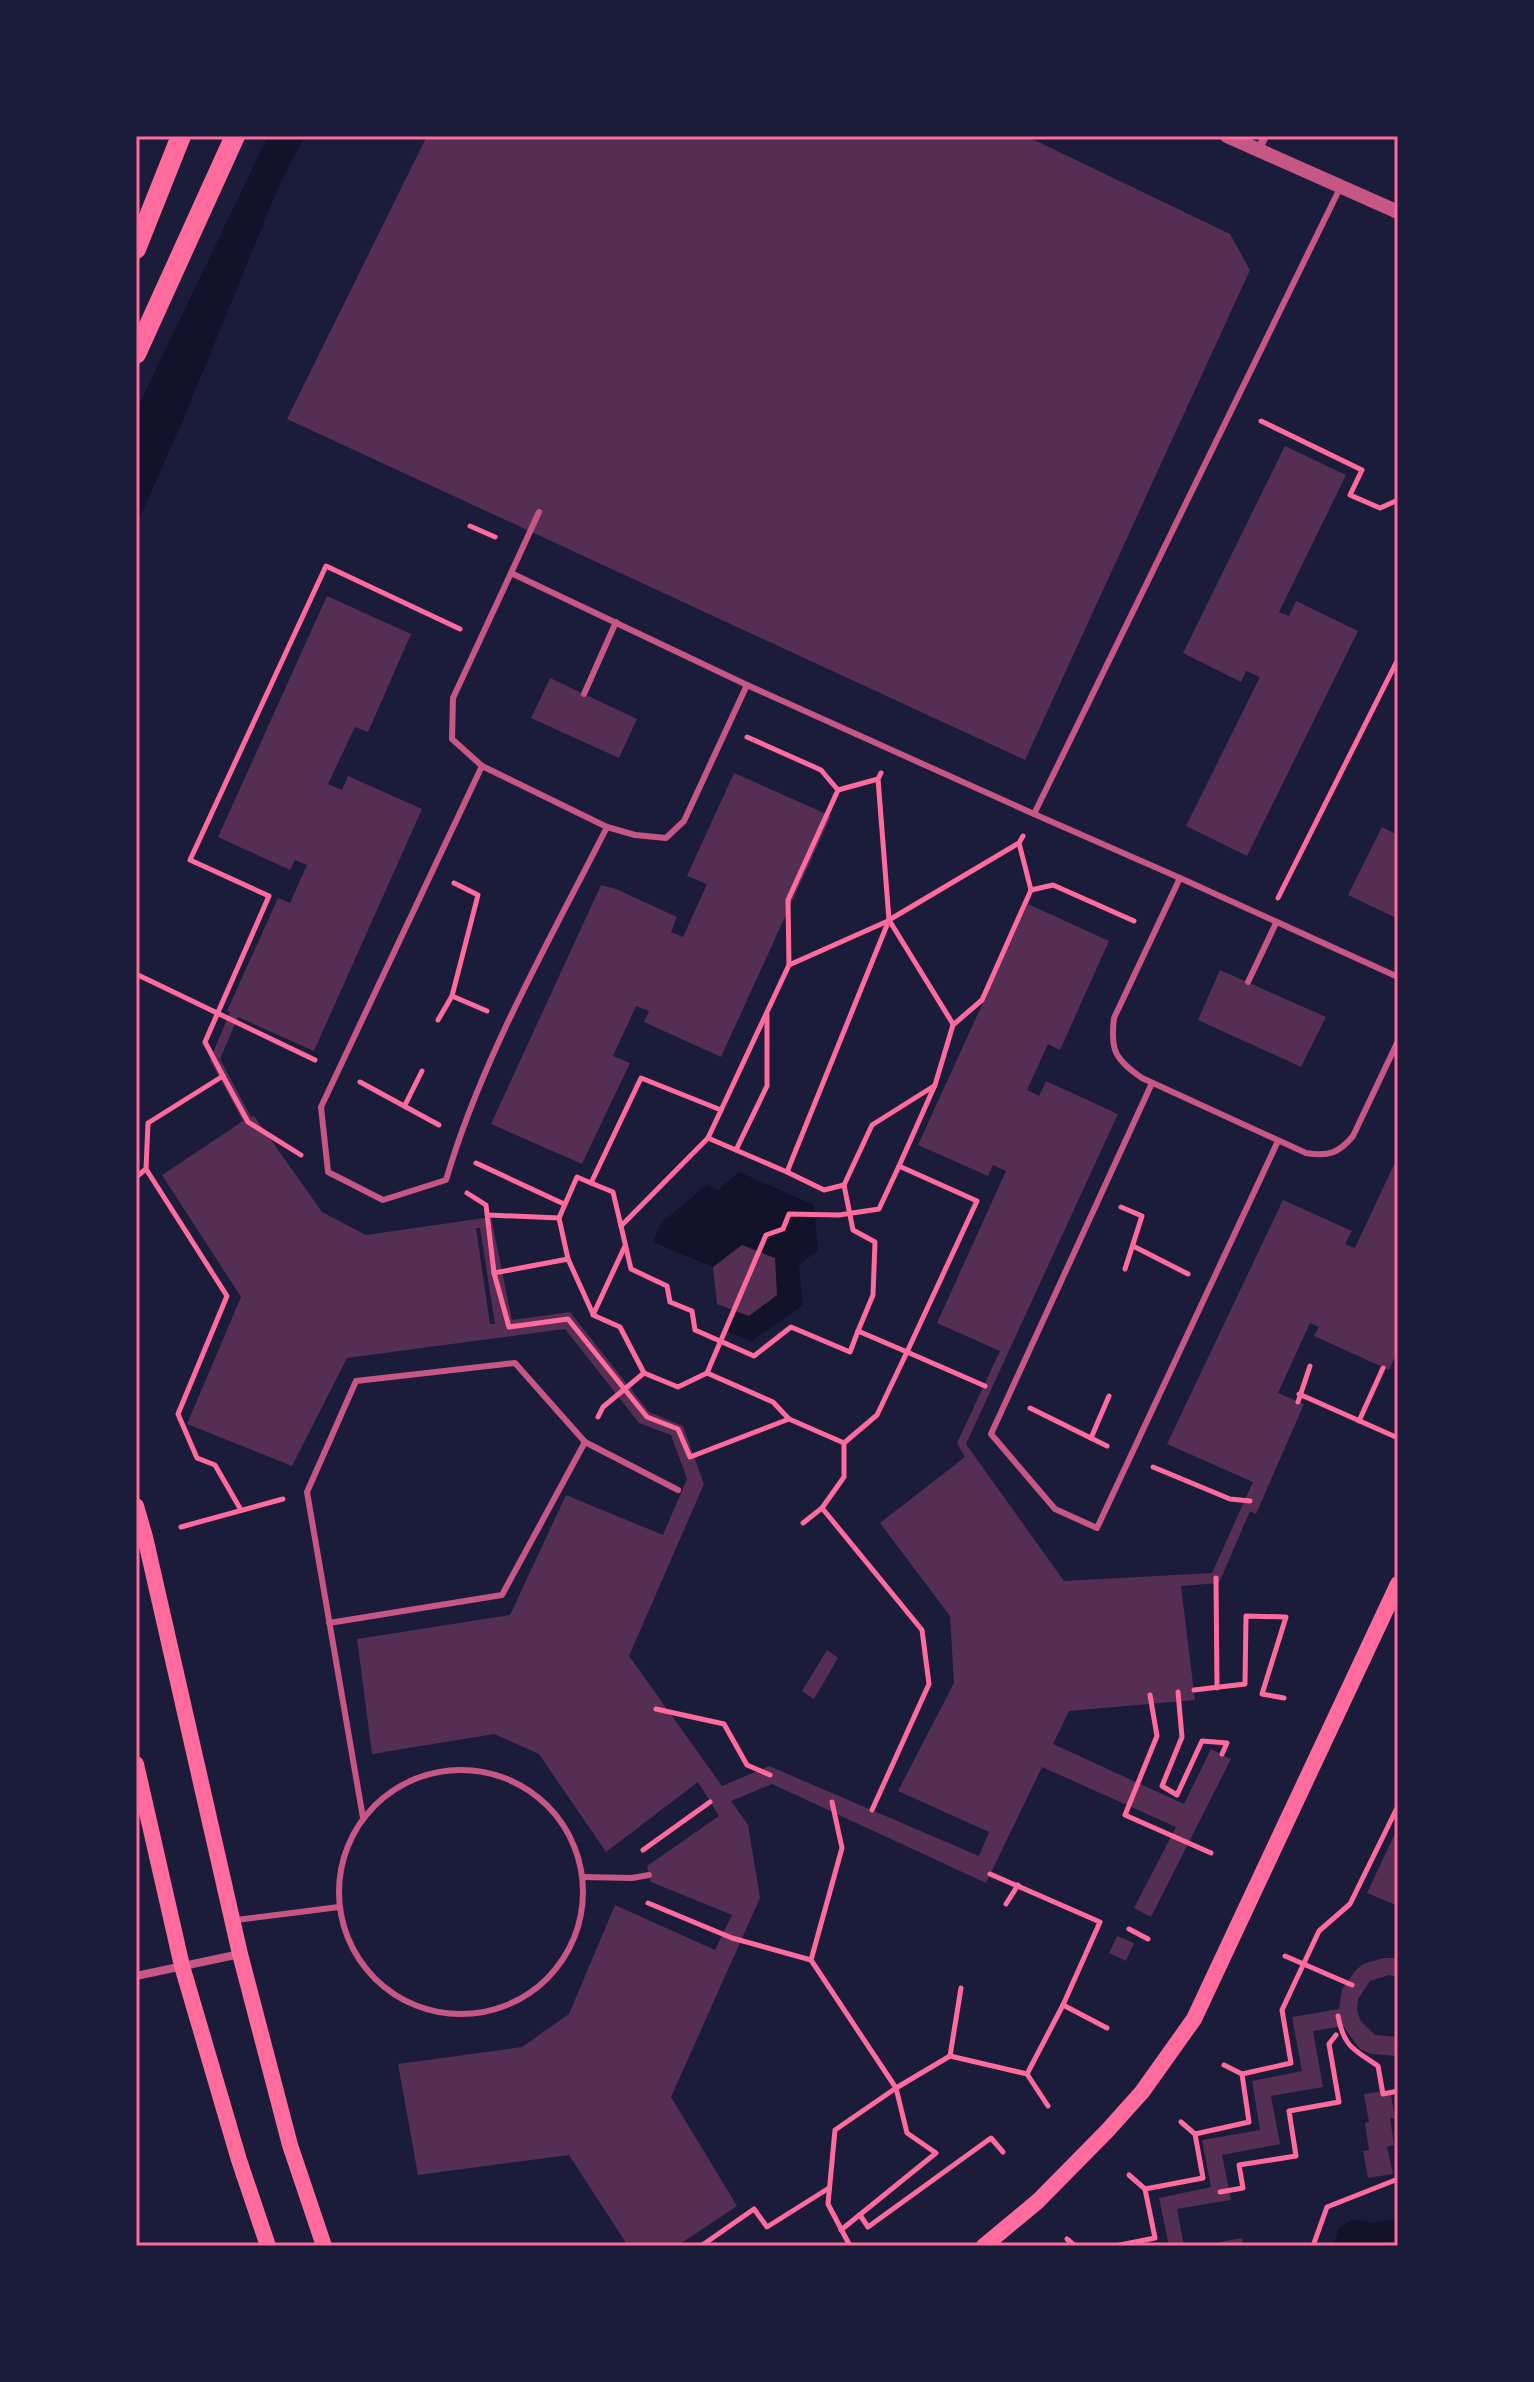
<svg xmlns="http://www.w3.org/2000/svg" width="1534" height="2382" viewBox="0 0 1534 2382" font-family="'Public Sans',sans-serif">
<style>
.water{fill:#12122b}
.building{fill:#542f53;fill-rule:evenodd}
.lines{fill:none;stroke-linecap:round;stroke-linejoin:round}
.path{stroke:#ff6b9d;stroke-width:5}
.service{stroke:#c65784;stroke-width:6}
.minor{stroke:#c65784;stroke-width:8}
.tertiary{stroke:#c65784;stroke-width:14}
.secondary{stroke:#ff6b9d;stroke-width:16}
.primary{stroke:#ff6b9d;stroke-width:20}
.neatline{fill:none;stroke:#ff6b9d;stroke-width:3}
</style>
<rect width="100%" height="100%" fill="#1b1b3a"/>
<g class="water">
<polygon points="268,136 305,136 281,181 183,420 136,526 136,411"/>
<polygon points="739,1172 814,1205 818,1250 799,1265 803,1305 752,1341 723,1330 732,1310 749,1316 777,1296 775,1258 742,1245 713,1267 653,1242 661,1223 707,1185 718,1190"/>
<polygon points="1353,2219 1373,2223 1398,2219 1398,2240 1369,2246 1333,2246 1339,2228"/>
</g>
<g class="building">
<polygon points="427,136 1026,136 1230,234 1250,270 1025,760 287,419"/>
<polygon points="1285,446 1346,475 1279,612 1289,616 1296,601 1358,631 1247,856 1186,826 1260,677 1246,671 1241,682 1183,653"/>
<path d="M327 596 411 634 368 732 355 727 328 784 342 790 348 776 422 809 314 1051 238 1017 220 1059 251 1117 254 1116 322 1212 366 1235 491 1217 512 1320 570 1312 649 1412 683 1426 704 1484 629 1656 722 1786 769 1766 979 1856 989 1832 898 1791 954 1683 950 1616 880 1523 965 1457 957 1443 1000 1351 937 1323 1006 1171 993 1165 988 1176 918 1145 1028 904 1109 941 1060 1050 1048 1044 1027 1090 1039 1096 1046 1081 1118 1114 966 1444 1064 1581 1212 1573 1253 1482 1167 1444 1283 1200 1352 1231 1345 1244 1355 1248 1398 1156V1350L1389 1370 1314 1336 1319 1327 1310 1323 1278 1393 1304 1404 1256 1514 1250 1511 1219 1583 1181 1586 1195 1700 1069 1711 1053 1744 1184 1804 1211 1749 1231 1759 1151 1917 1134 1908 1176 1827 1042 1767 986 1883 772 1784 731 1801 748 1825 760 1898 671 2097 737 2206 677 2246H628L569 2155 418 2175 398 2064 522 2047 569 2014 615 1905 715 1950 732 1915 651 1882 647 1866 719 1816 698 1782 606 1852 539 1754 494 1734 372 1754 357 1639 510 1615 566 1495 663 1535 687 1479 671 1435 639 1423 565 1329 347 1358 292 1466 187 1424 241 1297 162 1175 243 1121 210 1060 230 1012 227 1011 278 898 290 903 307 865 295 860 290 870 218 837ZM476 1228H480L495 1324H490Z"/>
<polygon points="550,678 637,719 619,758 531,718"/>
<polygon points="734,773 831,816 721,1057 644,1022 649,1011 636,1006 613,1056 630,1063 582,1164 491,1124 601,885 616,889 677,917 671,932 683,937 707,884 687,876"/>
<polygon points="1382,827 1396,834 1398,829 1398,919 1348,895"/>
<polygon points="1220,970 1326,1017 1301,1067 1198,1020"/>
<polygon points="742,1245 775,1258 777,1295 749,1316 717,1304 713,1267"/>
<polygon points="827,1650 838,1658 814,1699 802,1691"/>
<polygon points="1398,1827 1398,1906 1367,1893"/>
<polygon points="1117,1936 1134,1943 1126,1961 1109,1953"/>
<polygon points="1384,1958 1398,1958 1398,1977 1389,1975 1370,1981 1358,1999 1357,2010 1360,2020 1375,2035 1398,2037 1398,2056 1371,2054 1360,2049 1343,2026 1313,2031 1323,2087 1271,2096 1280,2144 1222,2155 1231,2200 1177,2209 1184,2246 1169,2246 1159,2198 1211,2187 1202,2140 1260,2130 1252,2081 1302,2071 1292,2017 1339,2009 1342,1989 1355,1971 1363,1964"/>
<polygon points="1390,2090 1395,2118 1390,2118 1394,2145 1387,2147 1393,2174 1368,2178 1363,2151 1369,2150 1365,2123 1369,2122 1364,2094"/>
<polygon points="1242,2238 1243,2246 1221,2246 1220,2242"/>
</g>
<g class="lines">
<g class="path">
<polyline points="1261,421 1362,470 1350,495 1380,508 1398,500"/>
<polyline points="470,526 495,537"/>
<polyline points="747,737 821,770 838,790"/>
<polyline points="881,773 878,779 889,920 953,1024"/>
<polyline points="1019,843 1031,890 982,1000 953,1025 935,1085 899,1166 977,1201 907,1352 858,1331 850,1352 791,1327 754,1356 695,1330 692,1311 670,1302 667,1286 631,1269 621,1226 708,1138 787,1172 889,920 1019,843 1023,836"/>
<polyline points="1031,890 1053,885 1134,921"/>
<polyline points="1278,898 1398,659"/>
<polyline points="789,965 788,900 838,790 878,779"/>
<polyline points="136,974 315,1060"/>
<polyline points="452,996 478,895 454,883"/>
<polyline points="438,1020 452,996 487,1011"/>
<polyline points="223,1076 248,1122 301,1155"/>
<polyline points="360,1082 439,1125"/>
<polyline points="405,1105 422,1071"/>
<polyline points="708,1138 789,965 888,921"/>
<polyline points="736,1150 767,1086 767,1015"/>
<polyline points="476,1163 564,1204"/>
<polyline points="146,1169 148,1123 223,1076 205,1042 269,896 190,860 326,566 460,629"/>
<polyline points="787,1172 824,1190 844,1185 853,1230 875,1242 873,1295 858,1331"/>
<polyline points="136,1177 146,1169 227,1296 178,1414 197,1458 215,1465 241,1510"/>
<polyline points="844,1185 872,1125 934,1086"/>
<polyline points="467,1193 486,1205 494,1273 509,1327 568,1319 647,1417 678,1429 690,1457 789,1419 844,1443 844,1477 822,1508 922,1630 929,1684 872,1810"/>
<polyline points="1121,1207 1142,1216 1125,1269"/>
<polyline points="488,1215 559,1218 568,1259"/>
<polyline points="559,1218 577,1177 591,1183"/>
<polyline points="621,1226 613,1192 591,1183 641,1078 721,1110"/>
<polyline points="1133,1246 1188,1274"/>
<polyline points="494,1273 568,1259 593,1314"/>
<polyline points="644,1373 678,1387 707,1373 773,1402 789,1419"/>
<polyline points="707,1373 766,1235 783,1229 789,1214 839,1215 879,1209 899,1166"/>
<polyline points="1299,1394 1398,1438"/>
<polyline points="1298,1402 1310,1366"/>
<polyline points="1030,1408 1107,1446"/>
<polyline points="598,1417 603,1407 644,1373 620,1327 593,1315 625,1246"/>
<polyline points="1359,1421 1383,1368"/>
<polyline points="1091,1438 1109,1396"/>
<polyline points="844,1443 877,1415 907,1352 985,1386"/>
<polyline points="1153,1467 1230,1499 1250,1501"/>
<polyline points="803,1523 822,1508"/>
<polyline points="181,1527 283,1499"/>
<polyline points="1216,1578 1217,1688"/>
<polyline points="1194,1690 1245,1684 1246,1616 1286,1617 1262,1694 1284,1698"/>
<polyline points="1178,1692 1182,1737 1162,1786 1177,1795 1202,1741 1227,1743 1222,1754"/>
<polyline points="1150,1695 1157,1736 1125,1815 1211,1853"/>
<polyline points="656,1709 724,1724 747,1765 770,1775"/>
<polyline points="643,1850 710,1802"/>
<polyline points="990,1874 1100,1922 1063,2005 1027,2074"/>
<polyline points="648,1903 732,1938 811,1960 896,2088 835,2130 828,2204 850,2246"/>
<polyline points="1006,1904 1018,1885"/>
<polyline points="1129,1929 1148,1939"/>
<polyline points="1285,1956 1352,1985"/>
<polyline points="811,1960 842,1848 832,1802"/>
<polyline points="1063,2005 1107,2028"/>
<path d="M1338 2016C1344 2047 1353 2049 1378 2066L1383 2094 1398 2091"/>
<polyline points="950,2056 961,1988"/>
<polyline points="1224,2065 1242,2074"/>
<polyline points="1181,2122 1195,2134"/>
<polyline points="1129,2175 1145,2189"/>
<polyline points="1220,2192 1243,2188 1239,2165 1296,2156 1289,2111 1339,2102 1329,2044 1336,2035"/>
<polyline points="860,2215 868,2227 991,2138 1003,2152"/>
<polyline points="841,2230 936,2153 907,2133 896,2088 950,2056 1027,2074 1048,2106"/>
<polyline points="1067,2239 1075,2246"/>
<polyline points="701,2246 754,2209 767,2227 829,2188"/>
<polyline points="1115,2246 1155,2238 1145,2189 1203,2178 1195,2134 1249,2122 1242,2074 1291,2063 1282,2010 1319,1931 1350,1904 1398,1806"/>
<polyline points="1313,2246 1327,2207 1398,2179"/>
</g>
<g class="service">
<polyline points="511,573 539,512"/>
<polyline points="747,685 511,573 453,698 452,739 482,766 607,827 635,835 666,838 684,821 747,685 1034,814"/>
<polyline points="584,694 616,622"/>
<path d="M482 766 321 1107 328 1172 383 1200 446 1180C482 1057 549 942 607 827"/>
<polyline points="1180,878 1034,814 1340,188"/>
<path d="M1398 977 1180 878 1114 1018C1110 1051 1115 1059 1142 1078L1306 1153C1328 1157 1339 1153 1353 1136L1398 1041"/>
<polyline points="1248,982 1276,923"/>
<polyline points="1152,1083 991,1434 1055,1509 1097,1528 1278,1141"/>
<polyline points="329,1623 502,1595 585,1442"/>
<circle cx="461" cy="1892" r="122"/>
<polyline points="363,1818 307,1492 356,1381 515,1363 585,1442 678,1490"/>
<polyline points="583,1877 632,1878 649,1875"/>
<polyline points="236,1920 339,1907"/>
</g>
<g class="minor">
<polyline points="1258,151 1265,136"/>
<polyline points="136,1976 240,1954"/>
</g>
<polyline class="tertiary" points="1227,136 1398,212"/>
<g class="secondary">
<polyline points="136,1506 145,1537 240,1954 290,2145 324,2246"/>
<polyline points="136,1764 182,1966 239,2160 268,2246"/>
<polyline points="984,2246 1038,2201 1107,2131 1142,2092 1194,2019 1398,1584"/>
</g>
<g class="primary">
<polyline points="136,249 181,136"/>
<polyline points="136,354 235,136"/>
</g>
</g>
<rect width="1534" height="2382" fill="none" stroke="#1b1b3a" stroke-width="276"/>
<rect x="138" y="138" width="1258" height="2106" class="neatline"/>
</svg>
